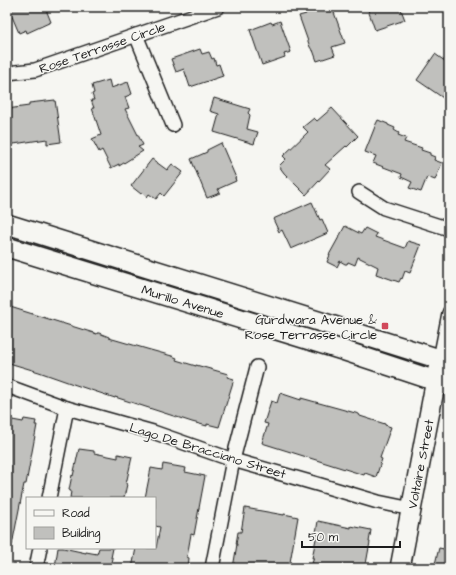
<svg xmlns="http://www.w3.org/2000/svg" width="456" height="575" viewBox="0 0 456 575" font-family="'Architects Daughter',sans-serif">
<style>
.building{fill:#c0c0bd;stroke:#1c1c1c}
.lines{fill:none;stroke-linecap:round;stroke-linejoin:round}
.street-casing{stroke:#1c1c1c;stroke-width:16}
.secondary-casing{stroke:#1c1c1c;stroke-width:22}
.street{stroke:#f6f6f2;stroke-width:13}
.secondary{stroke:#f6f6f2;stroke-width:19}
.poi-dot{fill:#d1495b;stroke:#f6f6f2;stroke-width:1.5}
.labels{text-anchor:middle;stroke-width:3;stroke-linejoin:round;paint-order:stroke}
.street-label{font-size:13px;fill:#1c1c1c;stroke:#f6f6f2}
.poi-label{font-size:13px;fill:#1c1c1c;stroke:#f6f6f2;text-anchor:end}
</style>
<rect width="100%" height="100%" fill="#f6f6f2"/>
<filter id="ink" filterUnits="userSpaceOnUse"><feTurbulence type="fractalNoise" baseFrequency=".025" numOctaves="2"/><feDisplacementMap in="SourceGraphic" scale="8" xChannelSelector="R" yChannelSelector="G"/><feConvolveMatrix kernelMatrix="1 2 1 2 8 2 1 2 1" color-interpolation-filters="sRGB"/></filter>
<g filter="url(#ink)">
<g class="building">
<polygon points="8,7 45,7 51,22 27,33 26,30 19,33"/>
<polygon points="312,7 332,7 345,43 332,47 335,55 317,61 313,50 312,50 310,47 299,16 306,14 305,10"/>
<polygon points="367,7 400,7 405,20 375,30"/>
<polygon points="280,21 291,52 284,54 285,57 262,65 250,30 271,22 272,24"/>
<polygon points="200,49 202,54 209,52 212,59 214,58 216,65 219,64 223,76 190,87 184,69 176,72 171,59"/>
<polygon points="435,54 449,64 449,102 417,80"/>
<polygon points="109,80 111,88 128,82 132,94 125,97 129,108 125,109 143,145 138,147 143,151 119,166 119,164 111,168 102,150 99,152 92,139 101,135 92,108 94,108 91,100 94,100 92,94 94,93 92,85"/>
<polygon points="214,98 250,109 248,113 250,115 247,129 258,132 254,144 214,132 219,114 210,111"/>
<polygon points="55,100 61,142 47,144 47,139 7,145 7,109 29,106 29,103"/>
<polygon points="332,108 358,136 347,147 346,146 325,165 330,169 306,195 284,173 279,166 286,159 283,156 308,132 303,127 314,118 317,121"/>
<polygon points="378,120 388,124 388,125 395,128 394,130 399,133 398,135 406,138 404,142 422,148 421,150 430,153 430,155 435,157 434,160 442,163 435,180 427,177 421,192 409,188 412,182 401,177 402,174 373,163 376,156 365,152 376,124"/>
<polygon points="221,143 236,178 235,178 236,181 218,189 220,193 207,198 191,159 207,152 207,150"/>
<polygon points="152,159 167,170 172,164 183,172 164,196 161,193 156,199 149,194 147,197 142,192 141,194 131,186"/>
<polygon points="312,202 320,220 322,219 328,233 291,249 282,230 279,232 273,219"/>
<polygon points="345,226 361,234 365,228 377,234 375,237 405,248 408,241 421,245 410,273 405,271 402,279 401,278 399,282 376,274 378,267 358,257 355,265 348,262 347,264 345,264 340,261 337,267 327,262 330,255 329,255"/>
<polygon points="7,306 97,334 97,333 99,333 109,337 109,338 147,349 172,356 177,358 176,360 196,366 196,365 228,374 227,377 234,379 219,427 207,424 207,426 192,422 115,397 115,398 76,385 39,372 9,363 10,361 7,360"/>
<polygon points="280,393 301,400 301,398 359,414 360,416 385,424 385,425 391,427 380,458 382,459 376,477 365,473 364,475 262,443 268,424 264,423 271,401 277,403"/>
<polygon points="7,419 23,422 24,419 36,421 35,425 37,425 26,484 24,484 12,545 7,545"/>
<polygon points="79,449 94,451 94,453 118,458 118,454 132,457 126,484 127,484 124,498 70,498 71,491 69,490 72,475 73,476"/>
<polygon points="163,464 186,468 185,472 205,476 194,535 191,534 187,557 189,558 188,568 132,568 136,548 156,548 160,527 155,526 155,498 145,498 151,468 162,470"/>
<polygon points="245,508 284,515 284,514 298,517 289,568 233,568 237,544 236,544 238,532 241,532"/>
<polygon points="318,521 351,528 351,526 371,530 369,542 370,542 366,564 364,564 364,568 333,568 312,563 314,558 312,558 317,534 316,533"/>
<polygon points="58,548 63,548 86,553 86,552 97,554 99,548 113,548 111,558 113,558 111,568 61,568 55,567"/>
<polygon points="439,548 449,550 449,568 436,568 437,564 435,564"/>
</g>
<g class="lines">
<defs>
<g id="street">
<polyline points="136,35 173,125"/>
<polyline points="7,73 35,70 218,7"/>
<polyline points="359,192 384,208 449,229"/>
<polyline points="440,359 449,313"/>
<polyline points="7,386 67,408 153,432 233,460 317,484 378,502 412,509"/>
<polyline points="49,498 67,408"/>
<polyline points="36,568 40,548"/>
<polyline points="212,568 233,460 257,367"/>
</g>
<g id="secondary">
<polyline points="7,224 382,341 449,362"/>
<polyline points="7,247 342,350 436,381 449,386"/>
<polyline points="400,568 438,369"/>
</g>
</defs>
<use href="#street" class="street-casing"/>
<use href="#secondary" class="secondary-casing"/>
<use href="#street" class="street"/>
<use href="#secondary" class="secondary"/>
</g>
</g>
<rect class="poi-dot" x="381" y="322" width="8" height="8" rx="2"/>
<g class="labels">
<g class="street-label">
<text transform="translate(102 47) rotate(-19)" y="5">Rose Terrasse Circle</text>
<text transform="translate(183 301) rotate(17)" y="5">Murillo Avenue</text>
<text transform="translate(208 450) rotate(17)" y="5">Lago De Bracciano Street</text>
<text transform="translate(420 464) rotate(-79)" y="5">Voltaire Street</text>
</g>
<g class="poi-label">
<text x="377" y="324">Gurdwara Avenue &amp;<tspan x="377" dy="15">Rose Terrasse Circle</tspan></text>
</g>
</g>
<rect width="456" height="575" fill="none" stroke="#f6f6f2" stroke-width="24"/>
<rect x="12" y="12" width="432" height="551" fill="none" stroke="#1c1c1c" stroke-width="1.5" filter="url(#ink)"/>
<rect x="26" y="497" width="130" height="52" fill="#f6f6f2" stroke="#9f9f9c"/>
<rect x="34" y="510" width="20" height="6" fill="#f6f6f2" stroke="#9f9f9c"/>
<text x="62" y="517" font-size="12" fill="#1c1c1c">Road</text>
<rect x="34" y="527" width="20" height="12" fill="#c0c0bd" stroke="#9f9f9c"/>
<text x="62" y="537" font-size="12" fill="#1c1c1c">Building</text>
<path d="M302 541v6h98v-6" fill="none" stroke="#1c1c1c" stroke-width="2"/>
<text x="308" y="541" font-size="12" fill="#1c1c1c" stroke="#f6f6f2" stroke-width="3" paint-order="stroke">50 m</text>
</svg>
